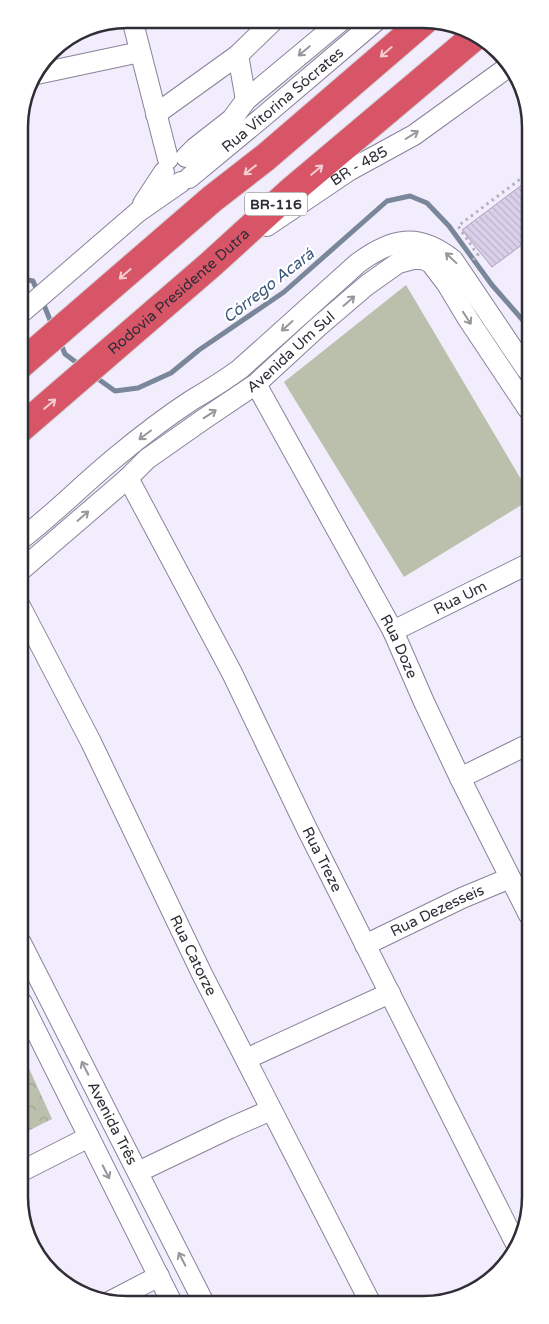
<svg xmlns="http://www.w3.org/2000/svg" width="549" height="1324" viewBox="0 0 549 1324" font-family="'Varela Round',sans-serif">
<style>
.park{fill:url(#park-crowns)}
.pitch{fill:#bac0ab}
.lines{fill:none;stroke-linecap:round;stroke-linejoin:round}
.stream{stroke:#7a879a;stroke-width:5}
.building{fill:url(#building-back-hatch);stroke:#aca2ba}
.minor-casing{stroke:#89829a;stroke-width:22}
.highway-casing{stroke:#d1d1d3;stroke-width:30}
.path{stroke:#b4b0bd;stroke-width:3;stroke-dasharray:2.5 4;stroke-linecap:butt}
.minor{stroke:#fff;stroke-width:20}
.highway{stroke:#d85568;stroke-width:28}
.oneway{stroke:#98969b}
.oneway2{stroke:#f3ccd2}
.labels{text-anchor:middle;stroke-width:4.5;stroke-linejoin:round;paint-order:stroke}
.shield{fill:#fff;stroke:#6e6c73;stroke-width:1}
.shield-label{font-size:14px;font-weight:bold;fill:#302d37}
.street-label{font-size:15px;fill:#302d37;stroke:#fff}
.water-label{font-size:16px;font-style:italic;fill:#37557a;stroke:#fff}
.rim{fill:none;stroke:#302d37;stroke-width:2.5}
</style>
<defs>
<pattern id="park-crowns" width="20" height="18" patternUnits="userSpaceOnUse" patternTransform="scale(1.25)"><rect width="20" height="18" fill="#bac0ab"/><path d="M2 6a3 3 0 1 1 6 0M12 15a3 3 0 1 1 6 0" fill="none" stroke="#a0a594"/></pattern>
<pattern id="building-back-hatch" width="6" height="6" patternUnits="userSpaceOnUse" patternTransform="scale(1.25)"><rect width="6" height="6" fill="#dbd0ea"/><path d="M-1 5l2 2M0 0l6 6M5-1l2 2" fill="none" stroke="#bcb3c9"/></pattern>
</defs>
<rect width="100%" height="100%" fill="#f1edfc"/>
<polygon class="park" points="22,1053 52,1119 22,1134"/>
<polygon class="pitch" points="406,285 528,491 528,501 404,577 284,382"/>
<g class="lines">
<g class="stream">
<polyline points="81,29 112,22"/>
<polyline points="19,278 33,281 38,293"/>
<polyline points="42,300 52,325"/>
<polyline points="60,342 65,354 81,366"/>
<polyline points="94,376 115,391 138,388 171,373 199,350 284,292 387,201 410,196 427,203 449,226 492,285 527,325"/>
</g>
</g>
<polygon class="building" points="527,181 527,241 492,267 462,230"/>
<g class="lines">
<defs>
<g id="minor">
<polyline points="132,19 168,159"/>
<polyline points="238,55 246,100"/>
<polyline points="32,75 140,52"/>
<polyline points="156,114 238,55 274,20"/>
<polyline points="186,157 195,148 232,119 246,100 342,20"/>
<path id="s1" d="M189 178 264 116 377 20"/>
<polyline points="143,204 164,172"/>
<path id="s2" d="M267 226 350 170 414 135 508 67"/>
<polyline points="20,314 138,212 181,182"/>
<path id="s3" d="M256 384 393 631 424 702 460 778 529 915"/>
<path id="s4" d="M128 478 232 673 307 829 515 1242"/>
<path d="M20 540C54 514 83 484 116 457 140 437 166 417 192 400 209 390 225 380 240 369L358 263C392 238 418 232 453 260L527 370"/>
<path id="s5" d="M20 571 128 478 147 459 204 419 256 384 319 326 367 285 398 263 413 259H423L431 263 447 284 468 319 528 409"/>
<path id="s6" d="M20 606 91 742 202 974 370 1302"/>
<path id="s7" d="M393 631 528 564"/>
<polyline points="460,778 529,744"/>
<path id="s8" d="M21 943 204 1303"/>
<path id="s9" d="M365 945 462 898 510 878"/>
<polyline points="22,1003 172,1303"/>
<polyline points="246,1059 390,993"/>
<polyline points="22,1171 89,1137"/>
<polyline points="138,1172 230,1128 271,1110"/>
<polyline points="107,1303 159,1276"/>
</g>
<g id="highway">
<polyline points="20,365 212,199 266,157 424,21"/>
<path id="s10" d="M20 429 210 265 289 193 474 37"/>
</g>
</defs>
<use href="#minor" class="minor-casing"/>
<use href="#highway" class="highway-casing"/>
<polyline class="path" points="473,260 478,255 458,226 527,174"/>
<use href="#minor" class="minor"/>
<use href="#highway" class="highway"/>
</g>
<defs><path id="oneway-shaft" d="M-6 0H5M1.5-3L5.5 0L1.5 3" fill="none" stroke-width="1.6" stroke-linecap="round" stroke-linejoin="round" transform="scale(1.25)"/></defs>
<g class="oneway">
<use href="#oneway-shaft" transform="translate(304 51) rotate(140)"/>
<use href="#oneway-shaft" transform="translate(412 135) rotate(-32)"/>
<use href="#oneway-shaft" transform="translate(451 258) rotate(-137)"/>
<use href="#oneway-shaft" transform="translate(349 301) rotate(-41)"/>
<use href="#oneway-shaft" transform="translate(467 318) rotate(57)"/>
<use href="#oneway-shaft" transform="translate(287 326) rotate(138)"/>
<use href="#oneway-shaft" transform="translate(210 414) rotate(-33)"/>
<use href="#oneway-shaft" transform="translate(145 435) rotate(143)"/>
<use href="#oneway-shaft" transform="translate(83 516) rotate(-41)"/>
<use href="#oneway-shaft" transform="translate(85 1068) rotate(-117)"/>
<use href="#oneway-shaft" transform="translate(106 1172) rotate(63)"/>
<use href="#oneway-shaft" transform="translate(182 1259) rotate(-117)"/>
</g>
<g class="oneway2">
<use href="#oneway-shaft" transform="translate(386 52) rotate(139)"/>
<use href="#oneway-shaft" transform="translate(250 170) rotate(142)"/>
<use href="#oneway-shaft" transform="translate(317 170) rotate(-40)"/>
<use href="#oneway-shaft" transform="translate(125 274) rotate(139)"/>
<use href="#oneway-shaft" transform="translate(50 404) rotate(-40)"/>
</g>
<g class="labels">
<rect class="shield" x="245" y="192.5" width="62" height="23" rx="4"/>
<g class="shield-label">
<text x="276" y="209">BR-116</text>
</g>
<g class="street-label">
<text dy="5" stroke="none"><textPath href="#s1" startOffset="122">Rua Vitorina Sócrates</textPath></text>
<text dy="5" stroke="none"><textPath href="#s2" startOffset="110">BR - 485</textPath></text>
<text dy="5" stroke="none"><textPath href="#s10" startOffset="210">Rodovia Presidente Dutra</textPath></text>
<text dy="5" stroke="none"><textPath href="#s5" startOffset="349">Avenida Um Sul</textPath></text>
<text dy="5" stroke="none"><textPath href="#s7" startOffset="75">Rua Um</textPath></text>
<text dy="5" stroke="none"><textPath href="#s3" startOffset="299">Rua Doze</textPath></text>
<text dy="5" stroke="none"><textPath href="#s4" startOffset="428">Rua Treze</textPath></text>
<text dy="5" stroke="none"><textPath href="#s9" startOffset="80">Rua Dezesseis</textPath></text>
<text dy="5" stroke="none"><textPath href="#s6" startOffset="390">Rua Catorze</textPath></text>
<text dy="5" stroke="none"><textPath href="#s8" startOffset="202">Avenida Três</textPath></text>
</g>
<g class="water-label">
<text transform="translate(268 285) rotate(-38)" y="6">Córrego Acará</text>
</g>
</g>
<path d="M0 0H549V1324H0ZM127 28H423A99 99 0 0 1 522 127V1197A99 99 0 0 1 423 1296H127A99 99 0 0 1 28 1197V127A99 99 0 0 1 127 28Z" fill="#fff" fill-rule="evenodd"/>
<path class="rim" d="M127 28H423A99 99 0 0 1 522 127V1197A99 99 0 0 1 423 1296H127A99 99 0 0 1 28 1197V127A99 99 0 0 1 127 28Z"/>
</svg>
